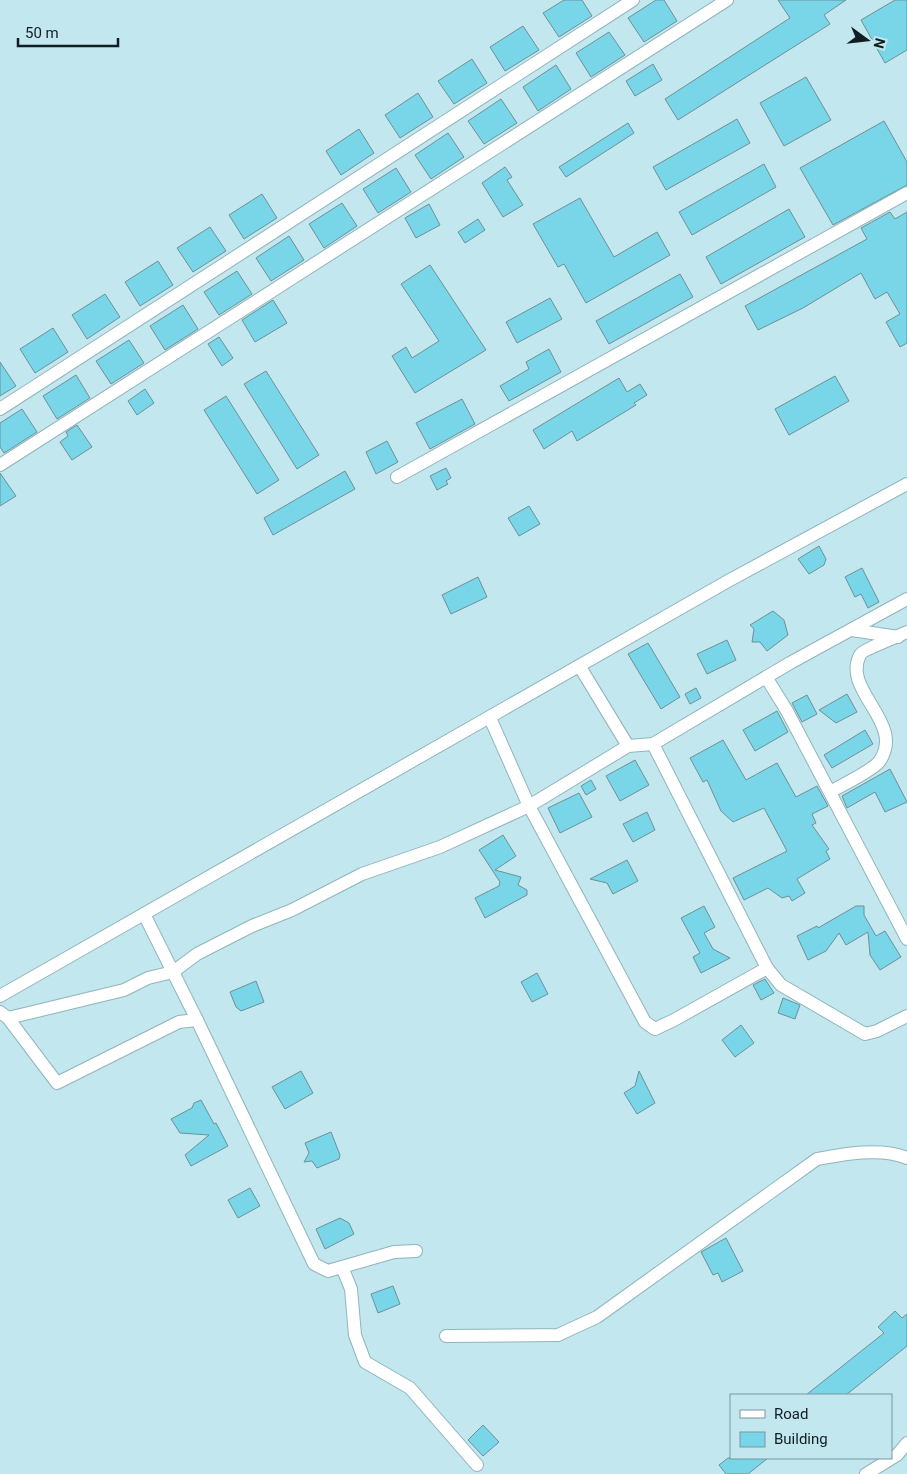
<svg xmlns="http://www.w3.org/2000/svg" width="907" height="1474" viewBox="0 0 907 1474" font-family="Roboto,sans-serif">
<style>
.building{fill:#78d6e8;stroke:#6e9097}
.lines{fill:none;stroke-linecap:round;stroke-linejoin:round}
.street-casing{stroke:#90b4bb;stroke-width:14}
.street{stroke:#fff;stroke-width:12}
</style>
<rect width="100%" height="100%" fill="#c2e7ee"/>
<g class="building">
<polygon points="564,0 582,0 592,16 559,37 543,13"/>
<polygon points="656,0 664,0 677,21 644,42 628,18"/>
<polygon points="778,0 846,0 824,15 830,24 678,120 665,99 790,18"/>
<polygon points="895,0 907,0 907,50 885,63 861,20"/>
<polygon points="523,26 539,50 505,71 490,47"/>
<polygon points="609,32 625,55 591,77 576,53"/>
<polygon points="472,59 487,83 454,104 438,81"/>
<polygon points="653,64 662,80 635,96 626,81"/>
<polygon points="556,65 571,89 538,111 523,87"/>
<polygon points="806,77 831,120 784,146 760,103"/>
<polygon points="418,93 433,117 400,138 385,115"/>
<polygon points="501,99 517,123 484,144 468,121"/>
<polygon points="737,119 750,143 666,190 653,167"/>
<polygon points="884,121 907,162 907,185 833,225 800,168"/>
<polygon points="628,123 634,133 566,177 559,167"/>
<polygon points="359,129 374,153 341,175 326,151"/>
<polygon points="448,133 464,157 431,179 415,155"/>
<polygon points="764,164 776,187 692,235 679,212"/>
<polygon points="505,167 512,177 507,180 523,205 503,217 482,183"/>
<polygon points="396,168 411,192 378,213 363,189"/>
<polygon points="262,194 277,218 244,239 229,215"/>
<polygon points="580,198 614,257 657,232 670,255 586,303 564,264 558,267 533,224"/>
<polygon points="342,203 357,226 324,248 309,224"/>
<polygon points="429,204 440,225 416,238 405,218"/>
<polygon points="789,209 805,237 721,284 706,257"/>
<polygon points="890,212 895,219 907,212 907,343 900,347 886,322 900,314 887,292 875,299 861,273 803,308 758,330 745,306 867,239 861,228"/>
<polygon points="478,219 485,230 465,243 458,232"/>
<polygon points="210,227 226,251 193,272 177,248"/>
<polygon points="289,236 304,260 271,281 256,258"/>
<polygon points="158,261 173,285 140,306 125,282"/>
<polygon points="430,265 486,350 415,393 392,356 406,347 412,358 439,341 401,284"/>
<polygon points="237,271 252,294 219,315 204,292"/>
<polygon points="680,274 693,297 609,344 596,321"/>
<polygon points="105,294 120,317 87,339 72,315"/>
<polygon points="550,298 562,319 517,343 506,322"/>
<polygon points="273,300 287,323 255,342 242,320"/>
<polygon points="183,305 198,329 165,350 150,326"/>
<polygon points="53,328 68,352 35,373 20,349"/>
<polygon points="219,337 233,358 222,366 208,344"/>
<polygon points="129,340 144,363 111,384 96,361"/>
<polygon points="549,349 561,372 509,401 500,386 529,369 526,362"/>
<polygon points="0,362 16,386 0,396"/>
<polygon points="266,371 319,455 297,469 244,384"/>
<polygon points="76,375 90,398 57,419 43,396"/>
<polygon points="835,376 849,401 789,435 775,409"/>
<polygon points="619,378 627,392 640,384 647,395 634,403 636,405 577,441 572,431 544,449 533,430"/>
<polygon points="145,389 154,403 137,415 128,401"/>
<polygon points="226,396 279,480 257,494 204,410"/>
<polygon points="462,399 475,424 430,449 416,423"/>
<polygon points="22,409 37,432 4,453 0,447 0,423"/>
<polygon points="77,425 92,447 72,460 60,442 68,436 66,432"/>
<polygon points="387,441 398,462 376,474 366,452"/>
<polygon points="446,468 451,478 446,481 448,484 437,490 430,476"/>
<polygon points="345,471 355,489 273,535 264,518"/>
<polygon points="0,473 16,496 0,506"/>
<polygon points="529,506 540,524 519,536 508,518"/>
<polygon points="819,546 826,559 824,565 809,574 798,559"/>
<polygon points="862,568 879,602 868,608 861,594 855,597 845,577"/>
<polygon points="478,577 487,597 451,614 442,595"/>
<polygon points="773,611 784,620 788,635 767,651 760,642 752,642 754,629 750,625"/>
<polygon points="727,640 736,660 707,674 697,654"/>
<polygon points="648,643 680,697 661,709 628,654"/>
<polygon points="696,688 701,698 690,704 685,694"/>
<polygon points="847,694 857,712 836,723 819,710"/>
<polygon points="807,695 817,714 802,722 792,703"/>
<polygon points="777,711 788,732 755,751 743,730"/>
<polygon points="865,730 873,744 832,768 824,755"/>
<polygon points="723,740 746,780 777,763 796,797 817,786 828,806 812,814 816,823 812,825 829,849 826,851 830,859 797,879 805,893 792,901 789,896 782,898 768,888 744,900 733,878 787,851 764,808 733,822 721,811 707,780 703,782 690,758"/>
<polygon points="635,760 649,785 620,801 606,776"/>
<polygon points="890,769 907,802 885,812 875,792 847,808 842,796"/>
<polygon points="591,780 596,789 586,795 581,786"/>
<polygon points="579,793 592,817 560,833 548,808"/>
<polygon points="647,812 655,830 633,842 623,824"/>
<polygon points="503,835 516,856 495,870 521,877 518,885 527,890 527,895 485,918 475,898 499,886 500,882 479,850"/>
<polygon points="627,860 638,881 613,894 607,883 590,879"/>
<polygon points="704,906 715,927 704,933 713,949 730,958 701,973 693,957 700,953 681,918"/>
<polygon points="856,906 864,906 864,915 876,936 885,931 901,957 880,970 870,955 868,932 846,945 839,933 826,951 808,960 797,936 817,926 818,928"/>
<polygon points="537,973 548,994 532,1002 521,982"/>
<polygon points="765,979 774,993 761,1000 753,985"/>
<polygon points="256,981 264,1002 241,1011 236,1007 230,992"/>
<polygon points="783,998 800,1005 795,1019 778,1013"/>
<polygon points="741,1025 754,1043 735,1057 722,1040"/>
<polygon points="301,1071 313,1093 285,1109 272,1087"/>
<polygon points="639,1071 655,1103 637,1114 624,1093 635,1086"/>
<polygon points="201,1100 214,1124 216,1123 228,1146 191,1166 185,1155 209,1135 180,1133 171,1119 192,1108 194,1103"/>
<polygon points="331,1132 340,1155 339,1159 317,1168 312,1161 304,1162 309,1153 305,1143"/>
<polygon points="250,1188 260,1206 238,1218 228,1200"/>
<polygon points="340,1218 349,1223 354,1234 325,1249 316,1229"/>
<polygon points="726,1238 743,1271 722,1282 718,1273 713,1275 701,1252"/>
<polygon points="393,1286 400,1304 378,1313 371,1294"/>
<polygon points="895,1311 902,1318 907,1314 907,1346 846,1395 806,1395 884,1333 878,1327"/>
<polygon points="483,1425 499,1442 483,1456 468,1440"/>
<polygon points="728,1458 768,1458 748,1474 726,1474 719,1465"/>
</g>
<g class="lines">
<defs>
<g id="street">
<polyline points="0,409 633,0"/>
<polyline points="0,465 727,0"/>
<polyline points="397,477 907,193"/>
<polyline points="852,630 898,637"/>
<polyline points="580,667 628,746 653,744 790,663 907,599"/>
<polyline points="766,677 787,711 907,939"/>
<polyline points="490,718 529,806 628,746"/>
<polyline points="653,744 767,968"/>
<path d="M830 792C842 785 870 772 879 762 907 723 841 691 860 655 862 650 899 636 907 632"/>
<polyline points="144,914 197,1020"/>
<polyline points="0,996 728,581 907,484"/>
<polyline points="0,1012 8,1018 124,990 148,978 173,972 197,954 252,926 292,910 362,874 440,847 529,806 645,1022 655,1029 674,1020 767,968 781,985 865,1034 877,1031 907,1016"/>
<polyline points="8,1018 57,1083 179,1022 197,1020 314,1264 328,1271 394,1252 416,1251"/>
<polyline points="342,1267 351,1289 355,1335 365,1362 410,1388 477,1465"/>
<path d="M446 1336 558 1335 597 1317 817 1159C844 1154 881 1147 907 1158"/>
<polyline points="866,1474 897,1455 907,1443"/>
</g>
</defs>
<use href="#street" class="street-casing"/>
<use href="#street" class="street"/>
</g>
<rect x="730" y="1394" width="162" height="65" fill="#c2e7ee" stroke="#7b979c"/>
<rect x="740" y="1410" width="25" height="8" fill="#ffffff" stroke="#7b979c"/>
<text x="774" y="1419" font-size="15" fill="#101e21">Road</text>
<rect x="740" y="1432" width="25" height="15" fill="#78d6e8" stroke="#7b979c"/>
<text x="774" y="1444" font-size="15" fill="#101e21">Building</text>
<g transform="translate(867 40) rotate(105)" stroke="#c2e7ee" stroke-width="4" paint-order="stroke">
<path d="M0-4L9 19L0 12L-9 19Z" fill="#101e21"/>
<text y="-8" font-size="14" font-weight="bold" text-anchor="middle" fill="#101e21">N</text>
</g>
<path d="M18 38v8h100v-8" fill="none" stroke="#101e21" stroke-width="2.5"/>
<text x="25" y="38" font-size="15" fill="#101e21" stroke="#c2e7ee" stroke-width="4" paint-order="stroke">50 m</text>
</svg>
